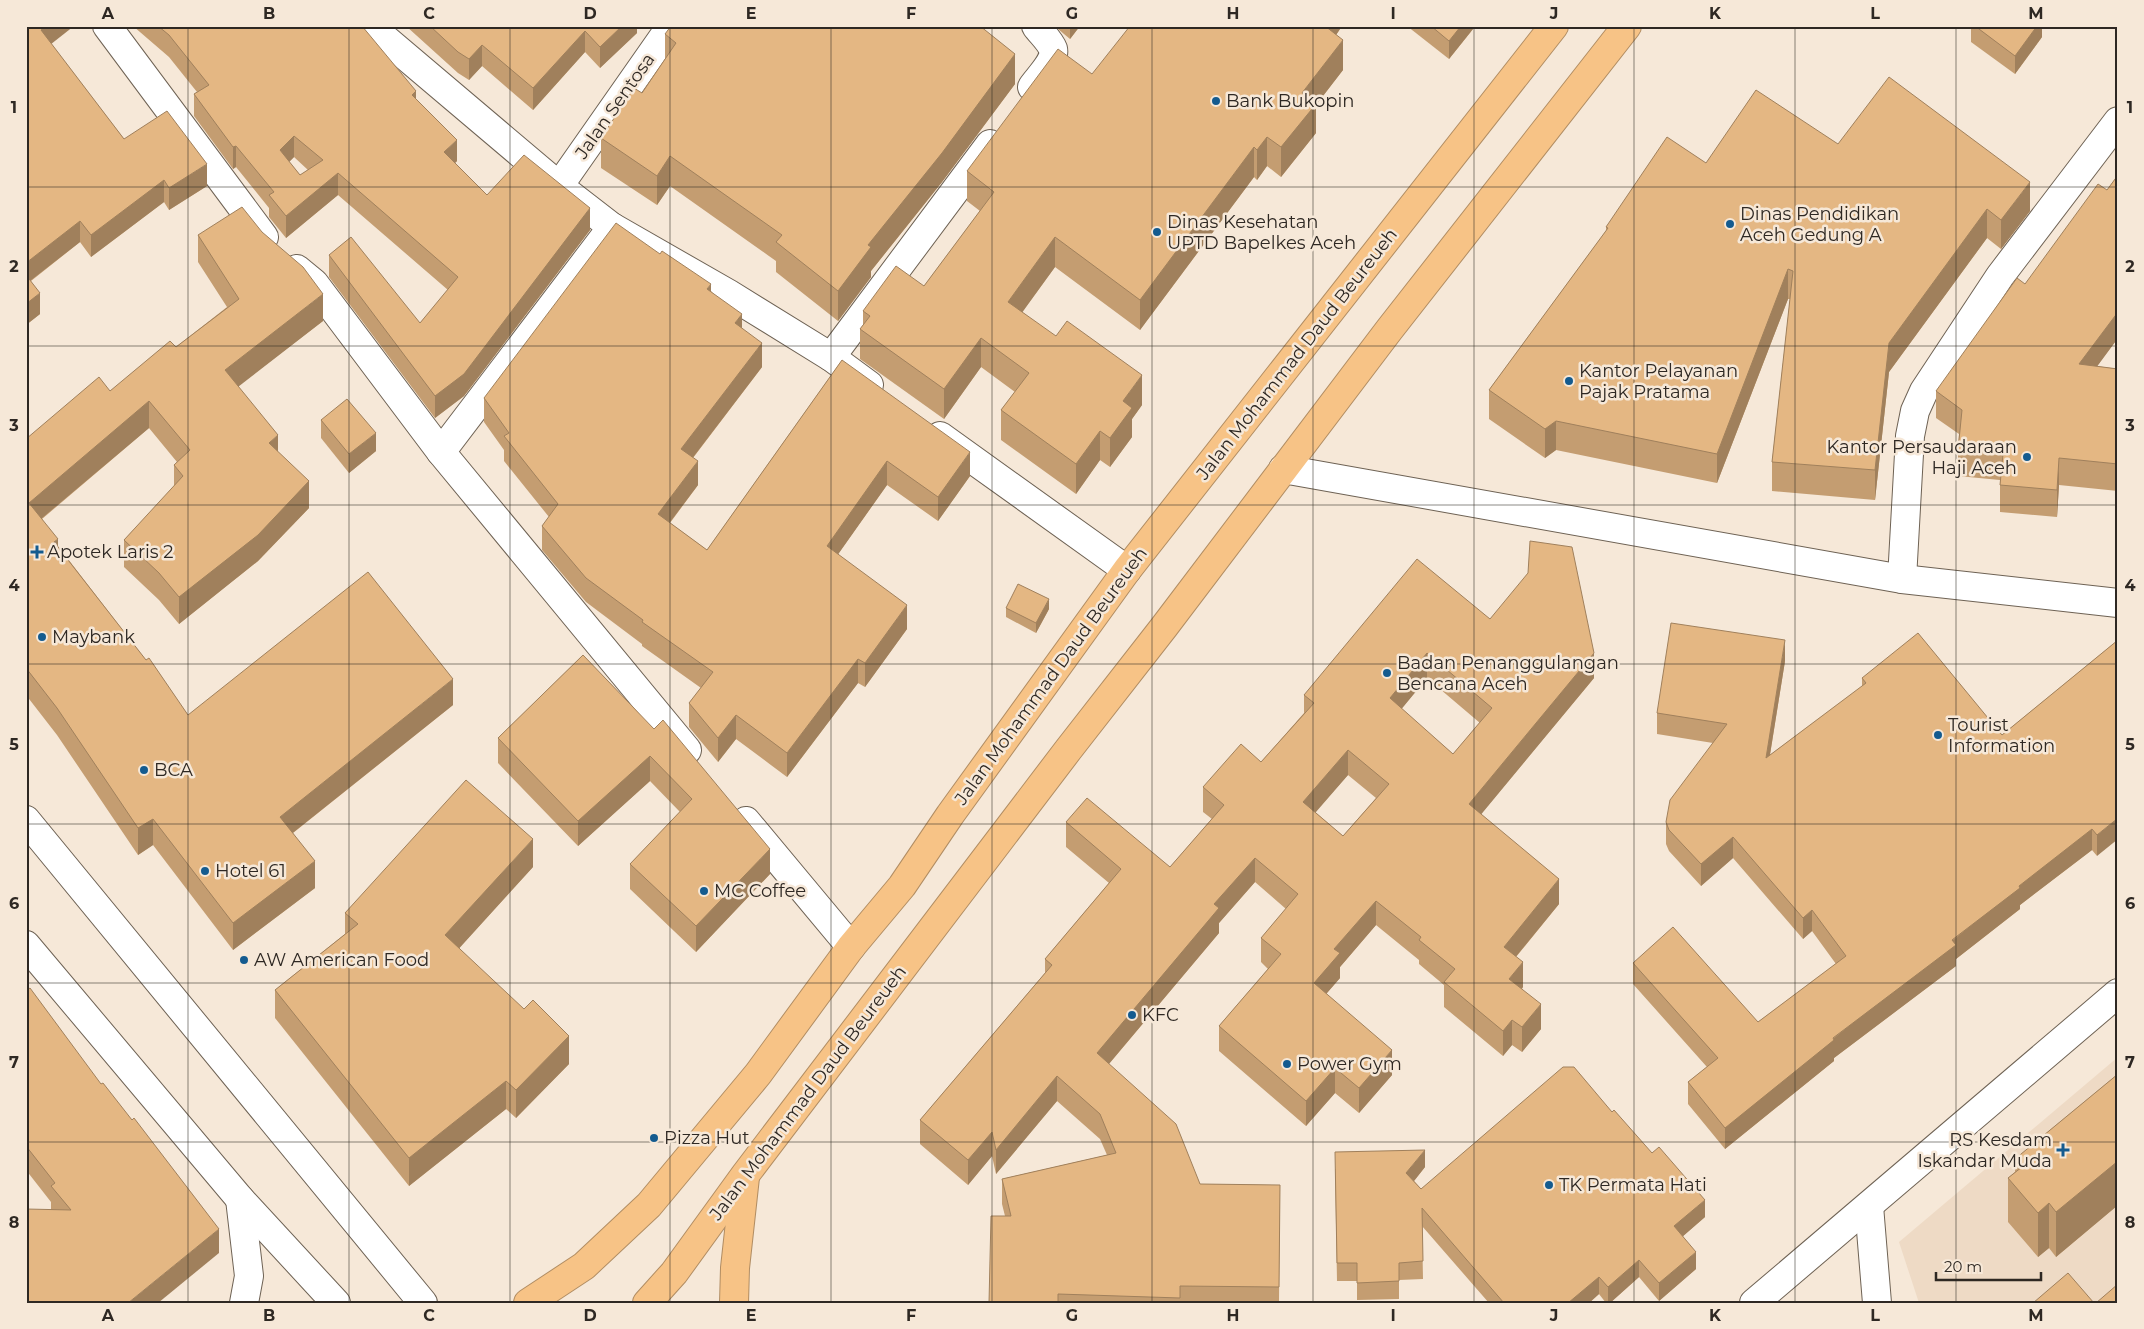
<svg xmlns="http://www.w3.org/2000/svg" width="2144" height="1329" viewBox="0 0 2144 1329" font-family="Montserrat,sans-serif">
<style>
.built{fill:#eedac5}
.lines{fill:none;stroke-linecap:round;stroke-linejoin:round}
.street-casing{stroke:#6e6254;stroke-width:30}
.secondary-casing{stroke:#6e6254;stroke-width:30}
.highway-casing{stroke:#b18d63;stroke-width:30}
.street{stroke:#fff;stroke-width:28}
.secondary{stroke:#fff;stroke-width:28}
.highway{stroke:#f7c386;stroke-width:28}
.wall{fill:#c49d71;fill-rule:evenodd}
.shaded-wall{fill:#a0805c}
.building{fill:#e4b783;stroke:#a0805c;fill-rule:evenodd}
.grid{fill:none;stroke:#2e2823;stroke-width:1;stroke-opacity:0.55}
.poi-dot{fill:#145b8f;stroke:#f6e8d8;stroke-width:2}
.labels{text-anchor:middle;stroke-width:5;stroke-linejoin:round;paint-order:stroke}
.poi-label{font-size:18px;fill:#2e2823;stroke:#f6e8d8;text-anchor:start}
.street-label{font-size:18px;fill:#2e2823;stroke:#f6e8d8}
.neatline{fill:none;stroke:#2e2823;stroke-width:2}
.grid-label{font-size:16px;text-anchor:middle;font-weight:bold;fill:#2e2823}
</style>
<rect width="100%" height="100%" fill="#f6e8d8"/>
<polygon class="built" points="2118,1057 2118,1303 1919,1303 1899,1242"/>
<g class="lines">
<defs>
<g id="street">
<polyline points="107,26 264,237"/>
<polyline points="370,26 559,186 612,227 729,294 831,357 869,385"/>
<path d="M1032 87C1038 78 1056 61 1053 49 1050 41 1041 33 1036 26"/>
<polyline points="559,186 671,26"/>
<polyline points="297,269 314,283 441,452 687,750"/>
<polyline points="831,357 990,144"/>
<polyline points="940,436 1127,570"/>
<polyline points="441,452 612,227"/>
<polyline points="1283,469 1902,579 2118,603"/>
<polyline points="1902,579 1910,436 1915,411 1924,391 2000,276 2118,121"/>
<polyline points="746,821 851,947"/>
<polyline points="1869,1206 1877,1303"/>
</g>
<g id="secondary">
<polyline points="26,820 423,1303"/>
<polyline points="26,945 240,1199 336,1303"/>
<polyline points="240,1199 249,1276 244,1303"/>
<polyline points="1754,1303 2118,993"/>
</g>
<g id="highway">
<polyline points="528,1303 584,1266 649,1205 758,1074 851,947 902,886 950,815 1127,570 1554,26"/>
<polyline points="647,1303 674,1273 745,1175 1068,750 1164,627 1389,330 1627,26"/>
<polyline points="734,1303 735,1268 745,1177"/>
</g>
</defs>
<use href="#street" class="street-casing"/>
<use href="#secondary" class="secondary-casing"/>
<use href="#highway" class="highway-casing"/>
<use href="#street" class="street"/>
<use href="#secondary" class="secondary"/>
<use href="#highway" class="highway"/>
</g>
<g class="wall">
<path d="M133 26H362L416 99 457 161 455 163 487 195 590 230 464 396 435 418 329 277V255L420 323 448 290 338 195 286 238 269 217V208L236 167 233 169 194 116V94L197 92 169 57ZM294 157 308 170 300 175 289 162Z"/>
<polygon points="406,26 637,26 637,33 600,68 585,52 533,110 482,66 469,80 458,73"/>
<polygon points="1055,26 1080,26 1070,39 1058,29"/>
<polygon points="1342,26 1336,35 1343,70 1316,105 1316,133 1281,177 1267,166 1257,180 1254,177 1140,330 1055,267 1022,312 1142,405 1132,419 1132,437 1110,467 1100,460 1076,494 1001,440 1001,410 1015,392 981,367 944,419 860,359 860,329 863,325 863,311 924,286 980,211 967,201 967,171 1092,74"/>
<polygon points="1407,26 1473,26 1473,29 1449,59"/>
<polygon points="1971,26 2042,26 2042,37 2015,74 1971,42"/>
<polygon points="665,34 1015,84 942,182 871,271 871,277 838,321 776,272 776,261 670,186 657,205 601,168 601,138 642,93 665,59"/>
<polygon points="51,44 124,139 207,186 169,210 164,202 91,257 80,242 31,281 40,314 26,325"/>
<polygon points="1838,144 2030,211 2001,249 1987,238 1889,372 1875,500 1772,491 1772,462 1790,299 1788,299 1717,483 1556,450 1545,458 1489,419 1489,390 1606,231 1606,227 1706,163"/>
<polygon points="2118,175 2118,338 2097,366 2118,369 2118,491 2059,485 2057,517 2000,512 2000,480 1958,476 1958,450 1959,434 1936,418 1936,391 2025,284 2107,190"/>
<polygon points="198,235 323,321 238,386 278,452 309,508 258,561 179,624 159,600 124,567 124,540 174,487 174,465 177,462 149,428 42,519 58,546 188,715 453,705 293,833 315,888 233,950 153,845 138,855 57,735 26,695 26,439 110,391 176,347 227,307 198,262"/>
<polygon points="711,291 742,328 762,367 693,458 698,485 670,523 707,550 842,360 970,476 938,521 887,485 838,554 907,629 865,687 858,683 787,777 736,739 718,762 689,727 689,703 701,688 642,646 642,644 586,602 542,550 542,526 549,517 504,461 504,450 484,422 484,398"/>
<polygon points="321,420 376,451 349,473 321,438"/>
<polygon points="1006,608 1049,609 1036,633 1006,617"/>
<path d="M1490 619 1594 678 1481 814 1559 904 1516 957 1523 987 1522 989 1541 1029 1522 1052 1512 1045 1503 1056 1444 1007V985L1419 964V960L1376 925 1340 967V978L1326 994 1392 1075 1359 1113 1335 1093 1306 1126 1219 1051V1026L1268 969 1261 962V938L1286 909 1255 882 1219 923V933L1109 1064 1200 1184 1280 1185 1279 1303H989L1005 1216 1002 1204V1179L1107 1155 1100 1139 1057 1101 996 1174 992 1156 968 1185 920 1144V1120L1045 973V959L1109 883 1066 847V822L1170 867 1212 819 1203 812V787L1261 762 1304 713V695ZM1427 678 1480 723 1453 754 1401 709ZM1348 775 1376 798 1343 836 1315 812Z"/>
<polygon points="2118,640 2097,856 2092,850 2020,905 2020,909 1956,959 1956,966 1834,1058 1834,1061 1725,1149 1688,1104 1688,1082 1707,1067 1633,984 1633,963 1758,1022 1836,964 1812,931 1803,939 1733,858 1701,886 1669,851 1666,844 1666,822 1713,743 1657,734 1657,713 1785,661 1770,755 1862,687 1862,678 2002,735"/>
<polygon points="583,655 770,874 696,952 630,889 630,864 680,812 650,781 578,846 498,763 498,738"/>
<polygon points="533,867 459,948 569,1064 516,1118 506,1109 409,1186 275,1018 275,990 345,934 345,913"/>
<polygon points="26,991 219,1253 51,1210 51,1202 26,1170"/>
<polygon points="2118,1074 2118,1205 2056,1257 2049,1248 2038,1257 2008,1222 2008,1178 2015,1172 2015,1159"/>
<polygon points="1612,1112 1705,1217 1683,1236 1696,1269 1659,1301 1639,1277 1610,1303 1606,1303 1599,1294 1589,1303 1489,1303 1422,1226 1423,1279 1399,1280 1399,1299 1357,1300 1357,1281 1337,1281 1335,1169 1425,1167 1414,1181 1421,1189"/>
</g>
<g class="shaded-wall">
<polygon points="46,26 74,26 41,52 41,30"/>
<polygon points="622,26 637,26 637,33 600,68 600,47"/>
<polygon points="1070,26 1080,26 1070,39"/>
<polygon points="1325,26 1342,26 1336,35"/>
<polygon points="1461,26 1473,26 1473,29 1449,59 1449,41"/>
<polygon points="2037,26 2042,26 2042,37 2015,74 2015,56"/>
<polygon points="585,31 585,52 533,110 533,88"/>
<polygon points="1343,40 1343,70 1316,105 1316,133 1281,177 1281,147 1302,93"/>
<polygon points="482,45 482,66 469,80 469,59"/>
<polygon points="1015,54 1015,84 942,182 871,271 871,277 838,321 838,291 868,245"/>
<polygon points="416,91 416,112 412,95"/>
<polygon points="294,136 294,157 280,171 280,150"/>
<polygon points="1267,137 1267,166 1257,180 1257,150"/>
<polygon points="457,140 457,161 444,174 444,152"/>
<polygon points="236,146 236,167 233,169 233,147"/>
<polygon points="1254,147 1254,177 1140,330 1140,300"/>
<polygon points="670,156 670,186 657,205 657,176"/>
<polygon points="207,164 207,186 169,210 169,188"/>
<polygon points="338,173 338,195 286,238 286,216"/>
<polygon points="164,180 164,202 91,257 91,235"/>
<polygon points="2030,182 2030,211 2001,249 2001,220"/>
<polygon points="590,208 590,230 464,396 435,418 435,396"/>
<polygon points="1987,209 1987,238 1889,372 1875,500 1875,470 1889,343"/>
<polygon points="80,221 80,242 26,284 26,263"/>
<polygon points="1055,237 1055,267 1008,332 1008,302"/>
<polygon points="1788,269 1788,299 1717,483 1717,454"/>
<polygon points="711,284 711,308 707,289"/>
<polygon points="40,293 40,314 26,325 26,304"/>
<polygon points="323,294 323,321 225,397 225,370"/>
<polygon points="2118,312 2118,338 2079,391 2079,364"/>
<polygon points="742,314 742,338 735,323"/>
<polygon points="981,338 981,367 944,419 944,389"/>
<polygon points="762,343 762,367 681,473 681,449"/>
<polygon points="1142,375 1142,405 1132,419 1132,437 1110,467 1110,438 1123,401"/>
<polygon points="149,401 149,428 29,529 29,503"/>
<polygon points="1556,421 1556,450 1545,458 1545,429"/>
<polygon points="1100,431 1100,460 1076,494 1076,464"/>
<polygon points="376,433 376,451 349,473 349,454"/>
<polygon points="278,435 278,461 269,443"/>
<polygon points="970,452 970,476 938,521 938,497"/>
<polygon points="2059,458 2059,485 2057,517 2057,490"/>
<polygon points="698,461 698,485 658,538 658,514"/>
<polygon points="887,461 887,485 827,570 827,546"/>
<polygon points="309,481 309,508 258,561 179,624 179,597"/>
<polygon points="58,539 58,565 54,542"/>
<polygon points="1049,599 1049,609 1036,633 1036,623"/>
<polygon points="907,605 907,629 865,687 865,663"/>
<polygon points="1785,640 1785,661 1766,779 1766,758"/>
<polygon points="1427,653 1427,678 1390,723 1390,698"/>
<polygon points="1594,653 1594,678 1469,829 1469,804"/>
<polygon points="858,659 858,683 787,777 787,753"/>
<polygon points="453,679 453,705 280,843 280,817"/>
<polygon points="736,715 736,739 718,762 718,738"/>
<polygon points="1348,750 1348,775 1303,827 1303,802"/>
<polygon points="650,756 650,781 578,846 578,821"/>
<polygon points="2118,818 2118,839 2097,856 2097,835"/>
<polygon points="153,819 153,845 138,855 138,828"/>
<polygon points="2092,829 2092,850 2020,905 2020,909 1956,959 1956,966 1834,1058 1834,1061 1725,1149 1725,1128 2019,886"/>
<polygon points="1733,837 1733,858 1701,886 1701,864"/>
<polygon points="533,839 533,867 445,964 445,935"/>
<polygon points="770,849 770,874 696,952 696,926"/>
<polygon points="1255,858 1255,882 1219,923 1219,933 1097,1078 1097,1053 1214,904"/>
<polygon points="315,861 315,888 233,950 233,923"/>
<polygon points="1559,879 1559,904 1504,971 1504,947"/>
<polygon points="1376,901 1376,925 1340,967 1340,978 1314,1008 1314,983 1334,949"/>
<polygon points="1812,910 1812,931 1803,939 1803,918"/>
<polygon points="1523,962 1523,987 1509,1003 1509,979"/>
<polygon points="1541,1004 1541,1029 1522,1052 1522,1027"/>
<polygon points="1512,1020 1512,1045 1503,1056 1503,1031"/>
<polygon points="569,1036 569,1064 516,1118 516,1090"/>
<polygon points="1392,1050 1392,1075 1359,1113 1359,1088"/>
<polygon points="1335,1068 1335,1093 1306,1126 1306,1101"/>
<polygon points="1057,1076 1057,1101 996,1174 996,1150"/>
<polygon points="506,1081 506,1109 409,1186 409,1158"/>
<polygon points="992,1132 992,1156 968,1185 968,1160"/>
<polygon points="1425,1150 1425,1167 1406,1191 1406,1173"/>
<polygon points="2118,1161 2118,1205 2056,1257 2056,1212"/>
<polygon points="1705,1200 1705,1217 1674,1244 1674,1226"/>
<polygon points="2049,1203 2049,1248 2038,1257 2038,1213"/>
<polygon points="219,1229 219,1253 158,1303 128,1303"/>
<polygon points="1696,1252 1696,1269 1659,1301 1659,1283"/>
<polygon points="1639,1260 1639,1277 1610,1303 1608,1303 1608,1287"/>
<polygon points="1599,1277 1599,1294 1589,1303 1568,1303"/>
</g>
<g class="building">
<polygon points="26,26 46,26 41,30 124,139 167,111 207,164 169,188 164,180 91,235 80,221 26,263"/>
<path d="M158 26H362L416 91 412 95 457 140 444 152 487 195 524 155 590 208 464 374 435 396 329 255 351 237 420 323 458 277 338 173 286 216 269 195 274 192 236 146 233 147 194 94 209 85 169 35ZM294 136 323 160 300 175 280 150Z"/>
<polygon points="430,26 622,26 600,47 585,31 533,88 482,45 469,59 458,52"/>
<polygon points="671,26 980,26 1015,54 942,153 868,245 871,247 838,291 776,242 782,235 670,156 657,176 601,138 634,88 642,93 676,43 665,34"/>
<polygon points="1130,26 1325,26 1343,40 1302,93 1316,104 1281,147 1267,137 1257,150 1254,147 1140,300 1055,237 1008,302 1056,336 1067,321 1142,375 1123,401 1132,408 1110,438 1100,431 1076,464 1001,410 1029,373 981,338 944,389 860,329 870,316 863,311 896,266 924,286 994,192 967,171 1058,49 1092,74"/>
<polygon points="1431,26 1461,26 1449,41"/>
<polygon points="1975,26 2037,26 2015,56"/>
<polygon points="1889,77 2030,182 2001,220 1987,209 1889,343 1875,470 1772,462 1793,271 1788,269 1717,454 1556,421 1545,429 1489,390 1608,228 1606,227 1667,137 1706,163 1756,90 1838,144"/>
<polygon points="2118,175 2118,312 2079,364 2118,369 2118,464 2059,458 2057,490 2000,485 2003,454 1958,450 1962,410 1936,391 2017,278 2025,284 2098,184 2107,190"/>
<polygon points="242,207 262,232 303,267 323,294 225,370 278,435 269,443 309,481 258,535 179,597 159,573 124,540 183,476 174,465 190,450 149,401 29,503 58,539 54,542 146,660 149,658 188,715 368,572 453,679 280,817 315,861 233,923 153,819 138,828 57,708 26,668 26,439 99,377 110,391 170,341 176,347 239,299 198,235"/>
<polygon points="616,223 660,254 662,251 711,284 707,289 742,314 735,323 762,343 681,449 698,461 658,514 707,550 842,360 970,452 938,497 887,461 827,546 907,605 865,663 858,659 787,753 736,715 718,738 689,703 713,672 642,622 643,620 586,578 542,526 558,504 504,436 509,433 484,398"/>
<polygon points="26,275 40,293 26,304"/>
<polygon points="347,399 376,433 349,454 321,420"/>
<path d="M1530 541 1572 547 1594 653 1469 804 1559 879 1504 947 1523 962 1509 979 1541 1004 1522 1027 1512 1020 1503 1031 1444 982 1455 969 1419 940 1421 937 1376 901 1334 949 1340 953 1314 983 1392 1050 1359 1088 1335 1068 1306 1101 1219 1026 1281 954 1261 938 1298 894 1255 858 1214 904 1219 908 1097 1053 1176 1124 1200 1184 1280 1185 1279 1287 1180 1286V1298L1058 1294V1303H989L991 1216H1011L1002 1179 1116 1153 1100 1114 1057 1076 996 1150 992 1132 968 1160 920 1120 1052 965 1045 959 1121 869 1066 822 1087 798 1170 867 1224 805 1203 787 1241 744 1261 762 1314 703 1304 695 1417 559 1490 619 1528 573ZM1427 653 1492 708 1453 754 1390 698ZM1348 750 1389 784 1343 836 1303 802Z"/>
<polygon points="1018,584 1049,599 1036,623 1006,608"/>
<polygon points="1671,623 1785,640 1766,758 1866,683 1862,678 1918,633 2002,735 2118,640 2118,818 2097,835 2092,829 2019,886 2020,888 1952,940 1956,945 1833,1038 1834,1040 1725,1128 1688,1082 1718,1058 1633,963 1673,927 1758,1022 1846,956 1812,910 1803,918 1733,837 1701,864 1669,830 1666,822 1670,800 1727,724 1657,713"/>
<polygon points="583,655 654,729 663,720 770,849 696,926 630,864 692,799 650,756 578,821 498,738"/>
<polygon points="466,780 533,839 445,935 524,1009 533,1000 569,1036 516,1090 506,1081 409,1158 275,990 358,924 345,913"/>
<polygon points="30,988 101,1084 103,1083 132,1120 134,1118 219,1229 128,1303 26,1303 26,1209 71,1210 51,1186 55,1183 26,1146 26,991"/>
<polygon points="1563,1067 1574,1067 1612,1112 1614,1110 1652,1153 1659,1147 1705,1200 1674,1226 1696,1252 1659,1283 1639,1260 1608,1287 1599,1277 1568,1303 1504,1303 1422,1208 1423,1261 1399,1263 1399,1281 1357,1283 1357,1263 1337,1263 1335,1152 1425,1150 1406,1173 1421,1189"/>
<polygon points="2118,1074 2118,1161 2056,1212 2049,1203 2038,1213 2008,1178 2022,1167 2015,1159"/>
<polygon points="2068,1273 2094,1303 2033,1303"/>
<polygon points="2118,1284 2118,1303 2096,1303"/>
</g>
<path class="grid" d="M188 26V1303M349 26V1303M510 26V1303M670 26V1303M831 26V1303M992 26V1303M1152 26V1303M1313 26V1303M1474 26V1303M1634 26V1303M1795 26V1303M1956 26V1303M26 187H2118M26 346H2118M26 505H2118M26 664H2118M26 824H2118M26 983H2118M26 1142H2118"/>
<g class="poi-dot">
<circle cx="1216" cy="101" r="5"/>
<circle cx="1730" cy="224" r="5"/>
<circle cx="1157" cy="232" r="5"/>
<circle cx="1569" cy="381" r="5"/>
<circle cx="2027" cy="457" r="5"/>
<path d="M34.5 544.5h5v5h5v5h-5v5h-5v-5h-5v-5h5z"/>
<circle cx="42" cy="637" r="5"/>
<circle cx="1387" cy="673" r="5"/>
<circle cx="1938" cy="735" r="5"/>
<circle cx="144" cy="770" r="5"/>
<circle cx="205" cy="871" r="5"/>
<circle cx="704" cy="891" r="5"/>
<circle cx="244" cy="960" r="5"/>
<circle cx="1132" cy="1015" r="5"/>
<circle cx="1287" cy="1064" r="5"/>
<circle cx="654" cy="1138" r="5"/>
<path d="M2060.5 1142.5h5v5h5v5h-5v5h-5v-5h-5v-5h5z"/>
<circle cx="1549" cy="1185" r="5"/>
</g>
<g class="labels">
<g class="poi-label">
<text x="1226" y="107">Bank Bukopin</text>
<text x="1740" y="220">Dinas Pendidikan<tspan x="1740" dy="21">Aceh Gedung A</tspan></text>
<text x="1167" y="228">Dinas Kesehatan<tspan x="1167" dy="21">UPTD Bapelkes Aceh</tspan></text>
<text x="1579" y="377">Kantor Pelayanan<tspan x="1579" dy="21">Pajak Pratama</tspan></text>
<text x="2017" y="453" text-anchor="end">Kantor Persaudaraan<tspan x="2017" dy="21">Haji Aceh</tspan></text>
<text x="47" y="558">Apotek Laris 2</text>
<text x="52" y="643">Maybank</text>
<text x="1397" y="669">Badan Penanggulangan<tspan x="1397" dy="21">Bencana Aceh</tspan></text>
<text x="1948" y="731">Tourist<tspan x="1948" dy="21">Information</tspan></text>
<text x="154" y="776">BCA</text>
<text x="215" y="877">Hotel 61</text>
<text x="714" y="897">MC Coffee</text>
<text x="254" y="966">AW American Food</text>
<text x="1142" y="1021">KFC</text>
<text x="1297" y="1070">Power Gym</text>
<text x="664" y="1144">Pizza Hut</text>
<text x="2052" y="1146" text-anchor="end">RS Kesdam<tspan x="2052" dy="21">Iskandar Muda</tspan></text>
<text x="1559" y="1191">TK Permata Hati</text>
</g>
<g class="street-label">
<text transform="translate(615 106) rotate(-55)" y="6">Jalan Sentosa</text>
<text transform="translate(1297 354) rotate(-52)" y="6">Jalan Mohammad Daud Beureueh</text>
<text transform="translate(1051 676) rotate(-54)" y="6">Jalan Mohammad Daud Beureueh</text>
<text transform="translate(808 1093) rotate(-53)" y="6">Jalan Mohammad Daud Beureueh</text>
</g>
</g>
<rect width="2144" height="1329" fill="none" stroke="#f6e8d8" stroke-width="55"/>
<path d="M1936 1272v8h105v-8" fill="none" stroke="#2e2823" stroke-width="2.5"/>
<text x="1944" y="1272" font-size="15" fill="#2e2823" stroke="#f6e8d8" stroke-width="4" paint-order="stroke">20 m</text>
<rect x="28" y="28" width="2088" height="1274" class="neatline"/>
<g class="grid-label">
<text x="108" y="19">A</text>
<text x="269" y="19">B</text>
<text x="429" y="19">C</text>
<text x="590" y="19">D</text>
<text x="751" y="19">E</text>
<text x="911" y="19">F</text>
<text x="1072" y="19">G</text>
<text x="1233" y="19">H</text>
<text x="1393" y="19">I</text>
<text x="1554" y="19">J</text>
<text x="1715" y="19">K</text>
<text x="1875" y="19">L</text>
<text x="2036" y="19">M</text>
<text x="14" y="113">1</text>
<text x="2130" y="113">1</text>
<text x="14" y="272">2</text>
<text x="2130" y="272">2</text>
<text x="14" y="431">3</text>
<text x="2130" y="431">3</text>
<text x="14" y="591">4</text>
<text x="2130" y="591">4</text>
<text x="14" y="750">5</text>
<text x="2130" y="750">5</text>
<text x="14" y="909">6</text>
<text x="2130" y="909">6</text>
<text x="14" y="1068">7</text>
<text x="2130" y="1068">7</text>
<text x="14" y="1228">8</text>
<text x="2130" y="1228">8</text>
<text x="108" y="1321">A</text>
<text x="269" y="1321">B</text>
<text x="429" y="1321">C</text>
<text x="590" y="1321">D</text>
<text x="751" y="1321">E</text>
<text x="911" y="1321">F</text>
<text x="1072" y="1321">G</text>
<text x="1233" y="1321">H</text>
<text x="1393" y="1321">I</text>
<text x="1554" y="1321">J</text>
<text x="1715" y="1321">K</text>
<text x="1875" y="1321">L</text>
<text x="2036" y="1321">M</text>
</g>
</svg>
